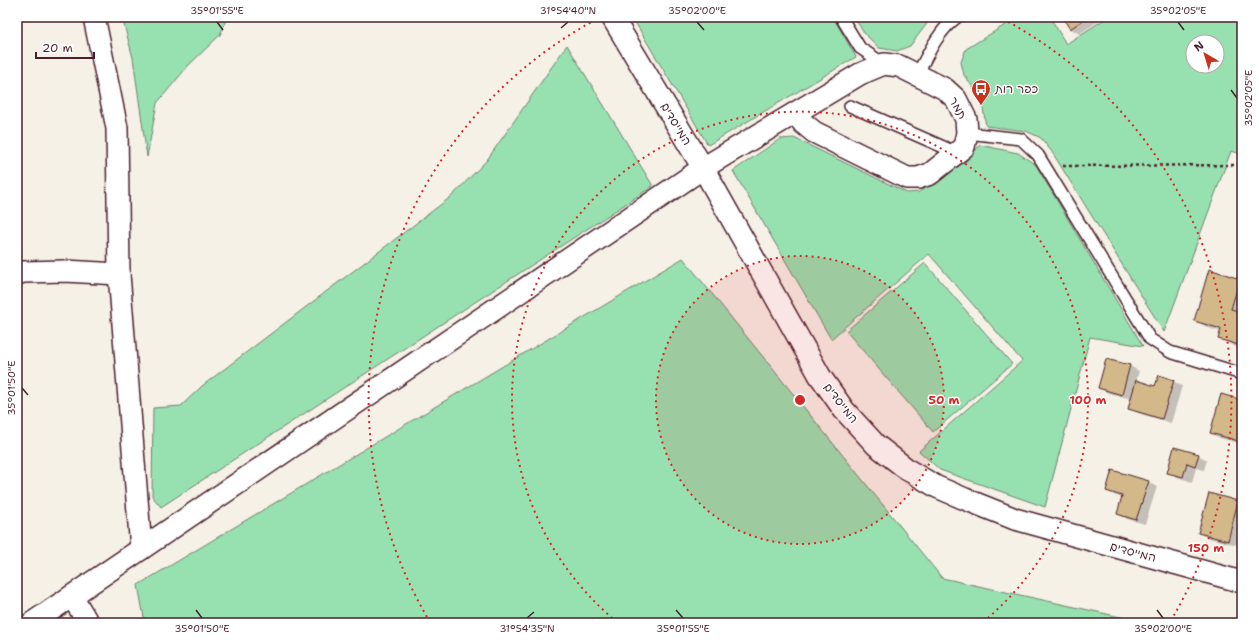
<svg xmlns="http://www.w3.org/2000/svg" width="1259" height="640" viewBox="0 0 1259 640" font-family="'Shantell Sans','Playpen Sans Hebrew',sans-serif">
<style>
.green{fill:#97e1b0;stroke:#70806e;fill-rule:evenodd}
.shadow{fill:#0003}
.building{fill:#d3b989;stroke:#4a1f2b}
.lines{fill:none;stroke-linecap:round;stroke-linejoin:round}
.lane-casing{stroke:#4a1f2b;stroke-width:14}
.street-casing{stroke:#4a1f2b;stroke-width:24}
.path{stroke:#4a1f2b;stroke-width:2.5;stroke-dasharray:3 3;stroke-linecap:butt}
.lane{stroke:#fff;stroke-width:11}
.street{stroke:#fff;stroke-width:21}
.ticks{fill:none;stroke:#4a1f2b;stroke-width:1.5}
.ring{fill:none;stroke:#d62828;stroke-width:2;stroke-dasharray:2 4}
.labels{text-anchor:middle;stroke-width:3;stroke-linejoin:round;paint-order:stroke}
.poi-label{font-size:12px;fill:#4a1f2b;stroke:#fff;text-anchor:start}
.street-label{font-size:12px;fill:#4a1f2b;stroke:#fff}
.centre{fill:#d62828;stroke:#fff;stroke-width:2}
.ring-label{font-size:12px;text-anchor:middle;font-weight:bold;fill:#d62828;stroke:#fff;stroke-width:3;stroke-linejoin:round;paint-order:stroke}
.neatline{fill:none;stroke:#4a1f2b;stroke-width:1.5}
.ticks-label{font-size:10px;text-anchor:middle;fill:#4a1f2b}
</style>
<rect width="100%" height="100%" fill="#f6f1e7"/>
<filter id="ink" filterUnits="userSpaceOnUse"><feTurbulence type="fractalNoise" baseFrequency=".025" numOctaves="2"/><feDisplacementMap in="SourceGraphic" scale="8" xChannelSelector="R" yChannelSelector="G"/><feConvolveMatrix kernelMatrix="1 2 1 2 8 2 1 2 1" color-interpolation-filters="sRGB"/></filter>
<g filter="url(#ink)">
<g class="green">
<polygon points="122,17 227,17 220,35 188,66 157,103 147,157 133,58"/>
<polygon points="632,17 833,17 856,57 708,145"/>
<polygon points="854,17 932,17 910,46 897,51 879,48 864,33"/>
<path d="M1018 17H1050L1066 44 1108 17H1242V154L1231 151 1164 332 1052 152 1041 138 1026 131 986 126 982 102 972 86 964 75 961 62 966 49ZM1193 42H1217V66H1193Z"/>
<polygon points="567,45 653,186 161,507 152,496 153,408 181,406 202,386 452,196 487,160"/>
<polygon points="794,138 907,193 919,192 966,161 980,145 1018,153 1036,165 1143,346 1090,337 1045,507 940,470 919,451 1022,361 929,254 831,339 733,171 780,139"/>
<polygon points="683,258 942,578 1148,623 145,623 138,585"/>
<polygon points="925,263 1012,364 933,432 846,331"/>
</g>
<g class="shadow">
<polygon points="1063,17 1105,17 1079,34 1070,28"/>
<polygon points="1210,271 1242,281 1242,349 1233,346 1220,338 1222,332 1208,328 1195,320"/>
<polygon points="1106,360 1130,366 1139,371 1136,381 1156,387 1173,381 1182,386 1171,423 1138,413 1129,408 1132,399 1108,393 1099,388"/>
<polygon points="1242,401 1242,444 1220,438 1211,433"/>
<polygon points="1198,455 1207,460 1204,470 1196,468 1192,482 1177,477 1168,472"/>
<polygon points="1148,482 1157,487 1145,524 1127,519 1118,514 1123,498 1116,496 1107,491"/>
<polygon points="1210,495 1238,502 1242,505 1242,525 1237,545 1208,538 1199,533"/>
</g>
<g class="building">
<polygon points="1062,17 1088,17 1070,29"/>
<polygon points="1209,269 1240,279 1231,309 1242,312 1242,346 1218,339 1221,329 1194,321"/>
<polygon points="1106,359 1130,365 1122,395 1098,388"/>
<polygon points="1159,375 1174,380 1162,419 1128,409 1136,380 1155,386"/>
<polygon points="1221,394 1242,400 1242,442 1210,433"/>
<polygon points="1174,447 1199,454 1195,466 1187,463 1183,477 1167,473"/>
<polygon points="1112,470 1149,481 1136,520 1117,514 1122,496 1106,491"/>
<polygon points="1209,493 1238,501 1228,541 1198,533"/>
</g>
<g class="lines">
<defs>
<g id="lane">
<polyline points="841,17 860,48 884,64"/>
<path d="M917 75C928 54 938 31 957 17"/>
<polyline points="850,106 957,153"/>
<polyline points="967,133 1021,139 1038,155 1150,339 1170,352 1242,374"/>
</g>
<g id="street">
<polyline points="94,17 117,128 119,274 141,549"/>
<polyline points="612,17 703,168 820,376 844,410 876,445 908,470 937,487 965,499 1015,519 1242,582"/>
<polyline points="17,274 23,272 65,271 119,274"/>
<polyline points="72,596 88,623"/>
<polyline points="32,623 703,168 860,74 884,64 899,66 945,89 956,99 966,119 967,133 964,147 930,174 918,178 907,178 814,132 803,123 796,113"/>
</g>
</defs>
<use href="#lane" class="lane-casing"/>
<use href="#street" class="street-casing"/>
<polyline class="path" points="1063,166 1242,165"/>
<use href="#lane" class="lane"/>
<use href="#street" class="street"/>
</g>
</g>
<path class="ticks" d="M217 22 223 30M697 22 704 30M1178 22 1184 30M561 28 568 22M1231 90 1237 98M22 388 28 395M196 610 202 618M676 610 683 618M1157 610 1163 618M527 618 534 612"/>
<circle cx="800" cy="400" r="144" fill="#d62828" fill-opacity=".12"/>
<g class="ring">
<circle cx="800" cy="400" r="144"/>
<path d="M617 622A288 288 0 1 1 983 622"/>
<path d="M430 622A432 432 0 0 1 597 19M1003 19A432 432 0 0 1 1170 622"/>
</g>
<defs>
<symbol id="bus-pin" viewBox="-11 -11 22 30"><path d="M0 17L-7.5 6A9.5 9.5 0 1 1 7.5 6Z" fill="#c8321e" stroke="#fff"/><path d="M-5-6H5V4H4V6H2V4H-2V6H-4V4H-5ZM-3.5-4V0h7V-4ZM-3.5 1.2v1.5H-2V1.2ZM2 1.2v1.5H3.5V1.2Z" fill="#fff"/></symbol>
</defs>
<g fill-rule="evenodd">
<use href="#bus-pin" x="970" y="78" width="22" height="30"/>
</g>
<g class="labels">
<g class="poi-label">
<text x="995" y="93">כפר רות</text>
</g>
<g class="street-label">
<text transform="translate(958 108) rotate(61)" y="4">תמר</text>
<text transform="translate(676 124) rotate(59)" y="4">המייסדים</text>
<text transform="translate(841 403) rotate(52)" y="4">המייסדים</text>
<text transform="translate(1133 552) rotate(15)" y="4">המייסדים</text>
</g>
</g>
<circle cx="800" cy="400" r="6" class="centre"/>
<g class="ring-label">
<text x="944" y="404">50 m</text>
<text x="1088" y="404">100 m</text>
<text x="1206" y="552">150 m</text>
</g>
<rect width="1259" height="640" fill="none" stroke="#fff" stroke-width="44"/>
<g transform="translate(1205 54) rotate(322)"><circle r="19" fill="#ffffff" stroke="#b7a5aa"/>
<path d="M0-3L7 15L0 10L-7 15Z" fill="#c8321e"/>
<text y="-6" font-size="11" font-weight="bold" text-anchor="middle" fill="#4a1f2b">N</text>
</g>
<path d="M36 52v6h58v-6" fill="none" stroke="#4a1f2b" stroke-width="2"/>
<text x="42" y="52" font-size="12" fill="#4a1f2b" stroke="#ffffff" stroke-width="3" paint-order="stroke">20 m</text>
<rect x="22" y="22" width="1215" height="596" class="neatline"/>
<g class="ticks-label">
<text x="217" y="14">35°01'55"E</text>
<text x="568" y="14">31°54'40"N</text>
<text x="697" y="14">35°02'00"E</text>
<text x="1178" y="14">35°02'05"E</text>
<text transform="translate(1248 98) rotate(-90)" y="4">35°02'05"E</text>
<text transform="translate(11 388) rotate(-90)" y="4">35°01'50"E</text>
<text x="202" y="632">35°01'50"E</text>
<text x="527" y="632">31°54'35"N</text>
<text x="683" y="632">35°01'55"E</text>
<text x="1163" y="632">35°02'00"E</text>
</g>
</svg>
